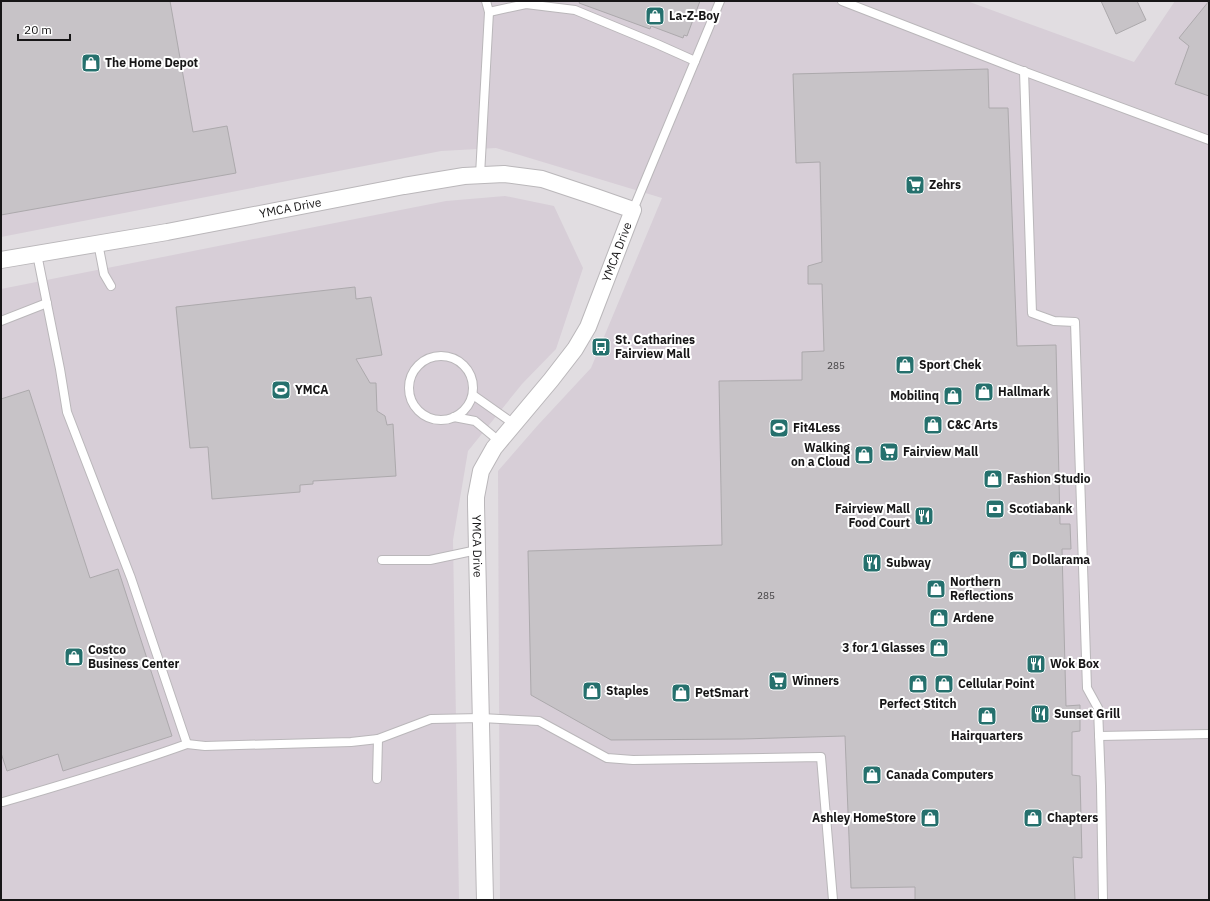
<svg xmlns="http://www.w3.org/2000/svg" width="1210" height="901" viewBox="0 0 1210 901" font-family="'IBM Plex Sans',sans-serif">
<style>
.built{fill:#d7ced7}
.building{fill:#c7c3c7;stroke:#aca9ac}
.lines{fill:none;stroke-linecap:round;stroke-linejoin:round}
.service-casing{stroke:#bab7ba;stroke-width:10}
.minor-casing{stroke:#bab7ba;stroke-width:18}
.service{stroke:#fff;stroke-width:8}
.minor{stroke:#fff;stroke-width:16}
.labels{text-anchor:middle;stroke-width:4;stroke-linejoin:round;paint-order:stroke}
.number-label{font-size:10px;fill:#434143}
.poi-label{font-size:12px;font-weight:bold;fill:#171617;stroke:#fff;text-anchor:start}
.street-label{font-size:12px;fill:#171617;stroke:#fff}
</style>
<rect width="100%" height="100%" fill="#e1dde1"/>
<g class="built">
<polygon points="1,1 967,1 1134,62 1175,1 1209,1 1209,900 500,900 498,471 538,425 591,368 662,198 496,148 441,151 1,237"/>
<polygon points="505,196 554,206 583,268 556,349 522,384 468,451 453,540 459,900 1,900 1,289 446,201"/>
</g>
<g class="building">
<polygon points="1,1 170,1 193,132 227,126 236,173 1,215"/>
<polygon points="580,1 700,1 687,36 684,35 683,38 651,26 650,29 579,3"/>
<polygon points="1101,1 1137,1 1146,20 1116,34"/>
<polygon points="1209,1 1209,96 1175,84 1189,46 1179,38"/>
<polygon points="988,69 989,108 1008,108 1017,346 1056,345 1060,524 1070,524 1071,549 1062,549 1066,706 1080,705 1080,731 1072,732 1072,775 1080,776 1082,858 1073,857 1075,900 915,900 915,887 851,888 845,736 742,739 611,740 531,695 528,551 722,545 719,381 802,380 802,352 824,351 822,284 808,284 808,266 822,262 820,162 796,163 793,74"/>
<polygon points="355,287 356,299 371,297 382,355 356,359 370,383 376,383 377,411 385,416 387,425 393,424 396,476 313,481 313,484 300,485 300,492 212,499 208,447 190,448 176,307"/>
<polygon points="29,390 90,578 118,569 172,736 63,771 58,754 7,771 1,753 1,399"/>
</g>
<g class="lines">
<defs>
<g id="service">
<polyline points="842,1 1012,67 1209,140"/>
<polyline points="489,12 526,4 575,10 657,44 695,61"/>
<polyline points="1024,71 1032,313 1054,321 1075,322 1087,688 1098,708 1101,786 1103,900"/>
<polyline points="480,175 489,12 486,1"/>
<polyline points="633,210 720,1"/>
<polyline points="98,243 104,274 111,286"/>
<polyline points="1,321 47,303"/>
<circle cx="441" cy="388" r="32"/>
<polyline points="473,395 514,424"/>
<polyline points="454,417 475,421 499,441"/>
<polyline points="382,560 430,560 477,550"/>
<polyline points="1099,736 1209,734"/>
<polyline points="187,744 205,746 351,742 378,739 431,719 481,718 539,721 607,758 633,760 821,757 833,900"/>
<polyline points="377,779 378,739"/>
<path d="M3 802C65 784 126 766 187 744L131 578 67 412 60 369 37 254"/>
</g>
<g id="minor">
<path id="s1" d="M1 260 167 232 404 186 464 176 504 174 542 179 596 197 633 210 588 327 575 349 551 380 494 448 481 471 476 497V505L485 900"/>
</g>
</defs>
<use href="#service" class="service-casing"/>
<use href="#minor" class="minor-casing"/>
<use href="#service" class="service"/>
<use href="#minor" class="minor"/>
</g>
<defs>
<symbol id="shop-square" viewBox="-11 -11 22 22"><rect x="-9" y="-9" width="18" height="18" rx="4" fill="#25706d" stroke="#fff"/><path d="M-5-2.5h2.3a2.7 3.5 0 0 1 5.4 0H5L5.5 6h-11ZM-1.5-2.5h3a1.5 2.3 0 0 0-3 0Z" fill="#fff"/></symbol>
<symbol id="supermarket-square" viewBox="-11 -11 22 22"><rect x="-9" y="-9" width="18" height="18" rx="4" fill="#25706d" stroke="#fff"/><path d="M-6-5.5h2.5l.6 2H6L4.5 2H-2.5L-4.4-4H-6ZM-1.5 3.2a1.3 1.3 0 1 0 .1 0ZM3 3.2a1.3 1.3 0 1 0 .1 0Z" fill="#fff"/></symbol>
<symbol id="bus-square" viewBox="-11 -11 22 22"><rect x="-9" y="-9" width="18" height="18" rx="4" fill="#25706d" stroke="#fff"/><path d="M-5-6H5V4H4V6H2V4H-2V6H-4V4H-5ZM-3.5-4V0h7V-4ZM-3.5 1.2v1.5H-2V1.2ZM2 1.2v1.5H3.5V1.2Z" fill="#fff"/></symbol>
<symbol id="stadium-square" viewBox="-11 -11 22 22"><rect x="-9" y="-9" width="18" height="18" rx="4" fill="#25706d" stroke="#fff"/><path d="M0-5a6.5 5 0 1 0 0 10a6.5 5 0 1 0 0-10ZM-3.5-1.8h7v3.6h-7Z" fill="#fff"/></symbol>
<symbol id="bank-square" viewBox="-11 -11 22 22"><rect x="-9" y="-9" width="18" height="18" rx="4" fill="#25706d" stroke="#fff"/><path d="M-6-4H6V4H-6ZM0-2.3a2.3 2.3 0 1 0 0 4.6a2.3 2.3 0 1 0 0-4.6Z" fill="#fff"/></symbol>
<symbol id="restaurant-square" viewBox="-11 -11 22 22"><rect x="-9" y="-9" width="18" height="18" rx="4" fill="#25706d" stroke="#fff"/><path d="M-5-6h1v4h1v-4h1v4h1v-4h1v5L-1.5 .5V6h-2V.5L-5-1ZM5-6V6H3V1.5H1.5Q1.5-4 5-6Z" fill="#fff"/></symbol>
</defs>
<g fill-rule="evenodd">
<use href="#shop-square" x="644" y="5" width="22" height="22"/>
<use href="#shop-square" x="80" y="52" width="22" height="22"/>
<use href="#supermarket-square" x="904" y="174" width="22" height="22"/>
<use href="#bus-square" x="590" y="336" width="22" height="22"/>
<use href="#shop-square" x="894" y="354" width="22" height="22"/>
<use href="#stadium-square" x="270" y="379" width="22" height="22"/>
<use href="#shop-square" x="973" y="381" width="22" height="22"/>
<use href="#shop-square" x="942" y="385" width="22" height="22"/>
<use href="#shop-square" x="922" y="414" width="22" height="22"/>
<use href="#stadium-square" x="768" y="417" width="22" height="22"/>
<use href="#supermarket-square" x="878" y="441" width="22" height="22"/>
<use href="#shop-square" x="853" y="444" width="22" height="22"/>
<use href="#shop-square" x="982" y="468" width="22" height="22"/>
<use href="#bank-square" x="984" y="498" width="22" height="22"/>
<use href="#restaurant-square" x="913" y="505" width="22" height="22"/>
<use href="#shop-square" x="1007" y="549" width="22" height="22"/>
<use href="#restaurant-square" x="861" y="552" width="22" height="22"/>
<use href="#shop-square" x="925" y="578" width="22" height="22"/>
<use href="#shop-square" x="928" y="607" width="22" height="22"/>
<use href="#shop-square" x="928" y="637" width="22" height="22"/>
<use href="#shop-square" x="63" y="646" width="22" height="22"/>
<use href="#restaurant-square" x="1025" y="653" width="22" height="22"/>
<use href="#supermarket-square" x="767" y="670" width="22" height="22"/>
<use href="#shop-square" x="907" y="673" width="22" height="22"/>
<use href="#shop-square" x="933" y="673" width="22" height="22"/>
<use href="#shop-square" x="581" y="680" width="22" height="22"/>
<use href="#shop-square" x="670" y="682" width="22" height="22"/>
<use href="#restaurant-square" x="1029" y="703" width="22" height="22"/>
<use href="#shop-square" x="976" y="705" width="22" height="22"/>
<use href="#shop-square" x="861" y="764" width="22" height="22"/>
<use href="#shop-square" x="919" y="807" width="22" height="22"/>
<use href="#shop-square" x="1022" y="807" width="22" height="22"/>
</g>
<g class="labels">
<g class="number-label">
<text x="836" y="369">285</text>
<text x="766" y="599">285</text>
</g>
<g class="poi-label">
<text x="669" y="20">La-Z-Boy</text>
<text x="105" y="67">The Home Depot</text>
<text x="929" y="189">Zehrs</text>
<text x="615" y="344">St. Catharines<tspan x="615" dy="14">Fairview Mall</tspan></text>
<text x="919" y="369">Sport Chek</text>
<text x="295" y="394">YMCA</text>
<text x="998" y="396">Hallmark</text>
<text x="939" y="400" text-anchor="end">Mobilinq</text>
<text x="947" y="429">C&amp;C Arts</text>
<text x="793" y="432">Fit4Less</text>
<text x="850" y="452" text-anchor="end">Walking<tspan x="850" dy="14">on a Cloud</tspan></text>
<text x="903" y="456">Fairview Mall</text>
<text x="1007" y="483">Fashion Studio</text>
<text x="910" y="513" text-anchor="end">Fairview Mall<tspan x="910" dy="14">Food Court</tspan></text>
<text x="1009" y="513">Scotiabank</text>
<text x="1032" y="564">Dollarama</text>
<text x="886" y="567">Subway</text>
<text x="950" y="586">Northern<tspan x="950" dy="14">Reflections</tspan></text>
<text x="953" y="622">Ardene</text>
<text x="925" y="652" text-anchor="end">3 for 1 Glasses</text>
<text x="88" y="654">Costco<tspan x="88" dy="14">Business Center</tspan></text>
<text x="1050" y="668">Wok Box</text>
<text x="792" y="685">Winners</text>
<text x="958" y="688">Cellular Point</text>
<text x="606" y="695">Staples</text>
<text x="695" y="697">PetSmart</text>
<text x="918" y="708" text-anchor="middle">Perfect Stitch</text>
<text x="1054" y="718">Sunset Grill</text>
<text x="987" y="740" text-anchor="middle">Hairquarters</text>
<text x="886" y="779">Canada Computers</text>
<text x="916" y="822" text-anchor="end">Ashley HomeStore</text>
<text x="1047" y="822">Chapters</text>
</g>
<g class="street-label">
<text dy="4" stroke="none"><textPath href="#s1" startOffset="294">YMCA Drive</textPath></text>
<text transform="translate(617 252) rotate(-69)" y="4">YMCA Drive</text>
<text dy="4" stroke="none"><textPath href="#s1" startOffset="1026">YMCA Drive</textPath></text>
</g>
</g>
<rect width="1210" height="901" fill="none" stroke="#171617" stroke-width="4"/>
<path d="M18 34v6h52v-6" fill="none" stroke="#171617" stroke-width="2"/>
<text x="24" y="34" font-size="12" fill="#171617" stroke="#ffffff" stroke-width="3" paint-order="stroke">20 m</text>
</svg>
